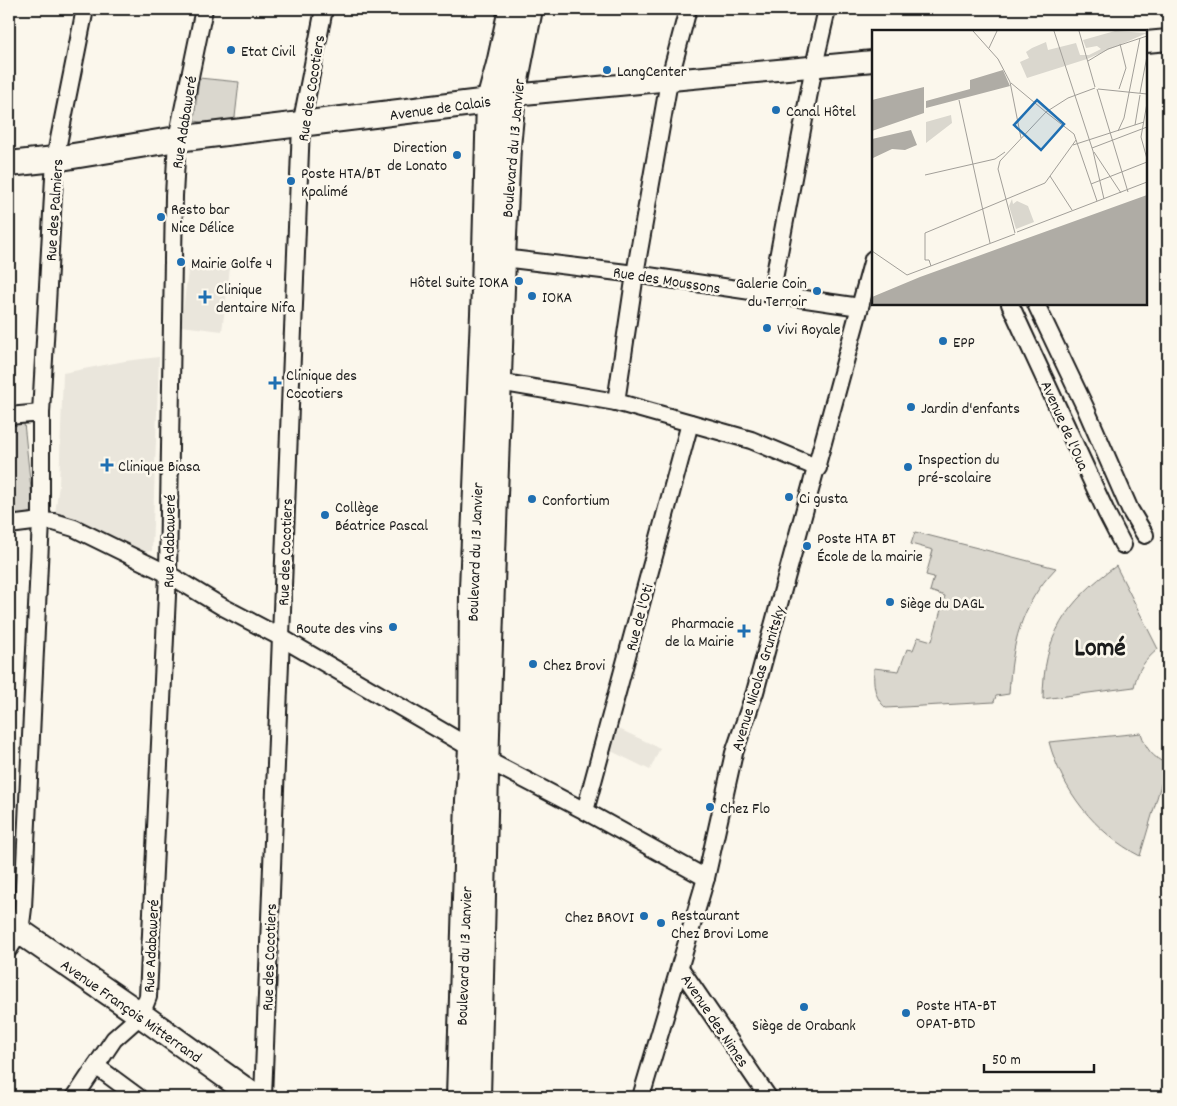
<svg xmlns="http://www.w3.org/2000/svg" width="1177" height="1106" viewBox="0 0 1177 1106" font-family="Dekko,sans-serif">
<style>
.built{fill:#eae6dc}
.green{fill:#dad7ce;stroke:#7b7a75}
.lines{fill:none;stroke-linecap:round;stroke-linejoin:round}
.minor-casing{stroke:#1c1c1c;stroke-width:20}
.major-casing{stroke:#1c1c1c;stroke-width:24}
.highway-casing{stroke:#1c1c1c;stroke-width:28}
.minor{stroke:#fbf7ec;stroke-width:16}
.major{stroke:#fbf7ec;stroke-width:20}
.highway{stroke:#fbf7ec;stroke-width:24}
.poi-dot{fill:#1f6fb2;stroke:#fbf7ec;stroke-width:2}
.labels{text-anchor:middle;stroke-width:5;stroke-linejoin:round;paint-order:stroke}
.poi-label{font-size:16px;fill:#1c1c1c;stroke:#fbf7ec;text-anchor:start}
.street-label{font-size:16px;fill:#1c1c1c;stroke:#fbf7ec}
.town-label{font-size:26px;font-weight:bold;fill:#1c1c1c;stroke:#fbf7ec}
.inset-road{fill:none;stroke:#a29f99;stroke-width:1}
.view{fill:#1f6fb2;fill-opacity:0.15;stroke:#1f6fb2;stroke-width:2.5}
.inset-edge{fill:none;stroke:#1c1c1c;stroke-width:2.5}
</style>
<rect width="100%" height="100%" fill="#fbf7ec"/>
<filter id="ink" filterUnits="userSpaceOnUse"><feTurbulence type="fractalNoise" baseFrequency=".02" numOctaves="2"/><feDisplacementMap in="SourceGraphic" scale="10" xChannelSelector="R" yChannelSelector="G"/><feConvolveMatrix kernelMatrix="1 2 1 2 8 2 1 2 1" color-interpolation-filters="sRGB"/></filter>
<g filter="url(#ink)">
<g class="built">
<polygon points="189,263 230,268 222,331 181,326"/>
<polygon points="159,357 152,551 133,553 55,513 59,485 63,373 125,361"/>
<polygon points="619,729 660,748 650,770 609,750"/>
</g>
<g class="green">
<polygon points="199,78 239,82 234,126 194,121"/>
<polygon points="24,423 34,517 9,520 9,425"/>
<path d="M915 532 1056 568C1020 606 1012 644 1009 694L996 696 994 702 886 708C874 698 873 683 874 668L899 671 907 649 913 650 918 637 932 641 945 596 930 591 934 577 926 575 933 550 911 544Z"/>
<path d="M1116 566 1158 649C1144 661 1138 669 1134 687L1043 699C1043 636 1066 602 1116 566Z"/>
<path d="M1141 733C1146 749 1152 757 1167 764L1140 856C1095 833 1062 790 1049 742Z"/>
</g>
<g class="lines">
<defs>
<g id="minor">
<polyline points="503,258 635,274 860,307"/>
<polyline points="771,295 814,66 827,9"/>
<polyline points="1010,304 1107,514 1123,545"/>
<polyline points="1036,304 1085,407 1130,510 1145,535"/>
<polyline points="499,382 616,402 751,440 818,468"/>
<polyline points="616,402 635,274 669,81 688,9"/>
<polyline points="41,413 55,159 85,9"/>
<polyline points="9,416 41,413 41,521 9,525"/>
<polyline points="585,811 690,423"/>
<polyline points="9,949 20,932 23,908 41,521 54,522 74,528 168,574 221,606 280,637 471,748 487,760 585,811 706,878"/>
<polyline points="680,968 768,1097"/>
<polyline points="96,1066 138,1097"/>
<polyline points="75,1097 114,1039 141,1015 148,997 168,574 174,196 177,139 204,9"/>
<polyline points="263,1097 301,125 324,9"/>
<polyline points="641,1097 706,878 734,753 755,692 873,259"/>
</g>
<g id="major">
<polyline points="1146,42 1168,40"/>
<polyline points="513,95 873,61"/>
</g>
<g id="highway">
<polyline points="9,164 55,159 177,139 489,101 505,97"/>
<polyline points="9,924 141,1015 255,1097"/>
<polyline points="459,1097 468,800 471,748 472,589 484,289 489,101 499,64 511,9"/>
<polyline points="478,1097 487,733 503,258 508,147 513,95 530,9"/>
</g>
</defs>
<use href="#minor" class="minor-casing"/>
<use href="#major" class="major-casing"/>
<use href="#highway" class="highway-casing"/>
<use href="#minor" class="minor"/>
<use href="#major" class="major"/>
<use href="#highway" class="highway"/>
</g>
</g>
<g class="poi-dot">
<circle cx="231" cy="50" r="5"/>
<circle cx="607" cy="70" r="5"/>
<circle cx="776" cy="110" r="5"/>
<circle cx="457" cy="155" r="5"/>
<circle cx="291" cy="181" r="5"/>
<circle cx="161" cy="217" r="5"/>
<circle cx="181" cy="262" r="5"/>
<circle cx="519" cy="281" r="5"/>
<circle cx="817" cy="291" r="5"/>
<circle cx="532" cy="296" r="5"/>
<path d="M202.5 289.5h5v5h5v5h-5v5h-5v-5h-5v-5h5z"/>
<circle cx="767" cy="328" r="5"/>
<circle cx="943" cy="341" r="5"/>
<path d="M272.5 375.5h5v5h5v5h-5v5h-5v-5h-5v-5h5z"/>
<circle cx="911" cy="407" r="5"/>
<path d="M104.5 457.5h5v5h5v5h-5v5h-5v-5h-5v-5h5z"/>
<circle cx="908" cy="467" r="5"/>
<circle cx="789" cy="497" r="5"/>
<circle cx="532" cy="499" r="5"/>
<circle cx="325" cy="515" r="5"/>
<circle cx="807" cy="546" r="5"/>
<circle cx="890" cy="602" r="5"/>
<circle cx="393" cy="627" r="5"/>
<path d="M741.5 623.5h5v5h5v5h-5v5h-5v-5h-5v-5h5z"/>
<circle cx="533" cy="664" r="5"/>
<circle cx="710" cy="807" r="5"/>
<circle cx="644" cy="916" r="5"/>
<circle cx="661" cy="923" r="5"/>
<circle cx="804" cy="1007" r="5"/>
<circle cx="906" cy="1013" r="5"/>
</g>
<g class="labels">
<g class="poi-label">
<text x="241" y="56">Etat Civil</text>
<text x="617" y="76">LangCenter</text>
<text x="786" y="116">Canal Hôtel</text>
<text x="447" y="152" text-anchor="end">Direction<tspan x="447" dy="18">de Lonato</tspan></text>
<text x="301" y="178">Poste HTA/BT<tspan x="301" dy="18">Kpalimé</tspan></text>
<text x="171" y="214">Resto bar<tspan x="171" dy="18">Nice Délice</tspan></text>
<text x="191" y="268">Mairie Golfe 4</text>
<text x="509" y="287" text-anchor="end">Hôtel Suite IOKA</text>
<text x="807" y="288" text-anchor="end">Galerie Coin<tspan x="807" dy="18">du Terroir</tspan></text>
<text x="216" y="294">Clinique<tspan x="216" dy="18">dentaire Nifa</tspan></text>
<text x="542" y="302">IOKA</text>
<text x="777" y="334">Vivi Royale</text>
<text x="953" y="347">EPP</text>
<text x="286" y="380">Clinique des<tspan x="286" dy="18">Cocotiers</tspan></text>
<text x="921" y="413">Jardin d'enfants</text>
<text x="918" y="464">Inspection du<tspan x="918" dy="18">pré-scolaire</tspan></text>
<text x="118" y="471">Clinique Biasa</text>
<text x="799" y="503">Ci gusta</text>
<text x="542" y="505">Confortium</text>
<text x="335" y="512">Collège<tspan x="335" dy="18">Béatrice Pascal</tspan></text>
<text x="817" y="543">Poste HTA BT<tspan x="817" dy="18">École de la mairie</tspan></text>
<text x="900" y="608">Siège du DAGL</text>
<text x="734" y="628" text-anchor="end">Pharmacie<tspan x="734" dy="18">de la Mairie</tspan></text>
<text x="383" y="633" text-anchor="end">Route des vins</text>
<text x="543" y="670">Chez Brovi</text>
<text x="720" y="813">Chez Flo</text>
<text x="671" y="920">Restaurant<tspan x="671" dy="18">Chez Brovi Lome</tspan></text>
<text x="634" y="922" text-anchor="end">Chez BROVI</text>
<text x="916" y="1010">Poste HTA-BT<tspan x="916" dy="18">OPAT-BTD</tspan></text>
<text x="804" y="1030" text-anchor="middle">Siège de Orabank</text>
</g>
<g class="street-label">
<text transform="translate(310 88) rotate(-81)" y="6">Rue des Cocotiers</text>
<text transform="translate(440 107) rotate(-8)" y="6">Avenue de Calais</text>
<text transform="translate(183 122) rotate(-81)" y="6">Rue Adabaweré</text>
<text transform="translate(512 148) rotate(-85)" y="6">Boulevard du 13 Janvier</text>
<text transform="translate(53 210) rotate(-86)" y="6">Rue des Palmiers</text>
<text transform="translate(667 279) rotate(9)" y="6">Rue des Moussons</text>
<text transform="translate(1066 425) rotate(66)" y="6">Avenue de l'Oua</text>
<text transform="translate(168 541) rotate(-89)" y="6">Rue Adabaweré</text>
<text transform="translate(284 552) rotate(-88)" y="6">Rue des Cocotiers</text>
<text transform="translate(474 552) rotate(-88)" y="6">Boulevard du 13 Janvier</text>
<text transform="translate(638 617) rotate(-75)" y="6">Rue de l'Oti</text>
<text transform="translate(757 678) rotate(-73)" y="6">Avenue Nicolas Grunitsky</text>
<text transform="translate(150 946) rotate(-87)" y="6">Rue Adabaweré</text>
<text transform="translate(463 956) rotate(-88)" y="6">Boulevard du 13 Janvier</text>
<text transform="translate(268 957) rotate(-88)" y="6">Rue des Cocotiers</text>
<text transform="translate(132 1010) rotate(35)" y="6">Avenue François Mitterrand</text>
<text transform="translate(716 1020) rotate(56)" y="6">Avenue des Nimes</text>
</g>
<g class="town-label">
<text x="1100" y="655">Lomé</text>
</g>
</g>
<g transform="translate(872 30)">
<rect width="275" height="275" fill="#fbf7ec"/>
<path d="M243 1 275 3 215 29 155 48 148 32 157 28 154 22 160 18 174 12 176 20 204 13 208 25H217L229 19 225 16 214 18 211 10ZM79 85 80 93 54 113V92ZM140 169 141 174 145 171 156 176 162 192 144 199 137 176Z" fill="#dad7ce"/>
<path d="M131 40 138 56 54 78V71L98 59V50ZM52 57V83L0 101V70ZM39 100 45 115 33 120 20 119 1 128 0 133V109ZM275 165V274H0V267L48 247Z" fill="#afaca5"/>
<path class="inset-road" d="M101 1 126 29 138 52 149 108M182 1 221 121 232 169M207 1 223 57M117 18 125 1M216 31 236 19 275 6M139 53 175 83M225 59 256 162M226 59 275 64M247 59 254 38 248 14M268 63 275 26M87 70 118 213M275 73 269 107 275 129M175 83 202 104 225 171M263 95 268 65M246 101 252 88 268 8M201 115 272 92M220 118 275 97M222 122 249 163M53 145 123 129 133 122M178 146 200 180M219 154 275 132M145 202 275 152M143 203 126 139 128 131 174 82 196 68 223 58M0 221 35 245 143 204M59 236 57 230H53V203L173 153 204 110"/>
<path class="view" d="M165 70 192 94 169 120 142 95Z"/>
<rect width="275" height="275" class="inset-edge"/>
</g>
<rect width="1177" height="1106" fill="none" stroke="#fbf7ec" stroke-width="30"/>
<rect x="15" y="15" width="1147" height="1076" fill="none" stroke="#1c1c1c" stroke-width="2" filter="url(#ink)"/>
<path d="M984 1064v8h110v-8" fill="none" stroke="#1c1c1c" stroke-width="2.5"/>
<text x="992" y="1064" font-size="15" fill="#1c1c1c" stroke="#fbf7ec" stroke-width="4" paint-order="stroke">50 m</text>
</svg>
